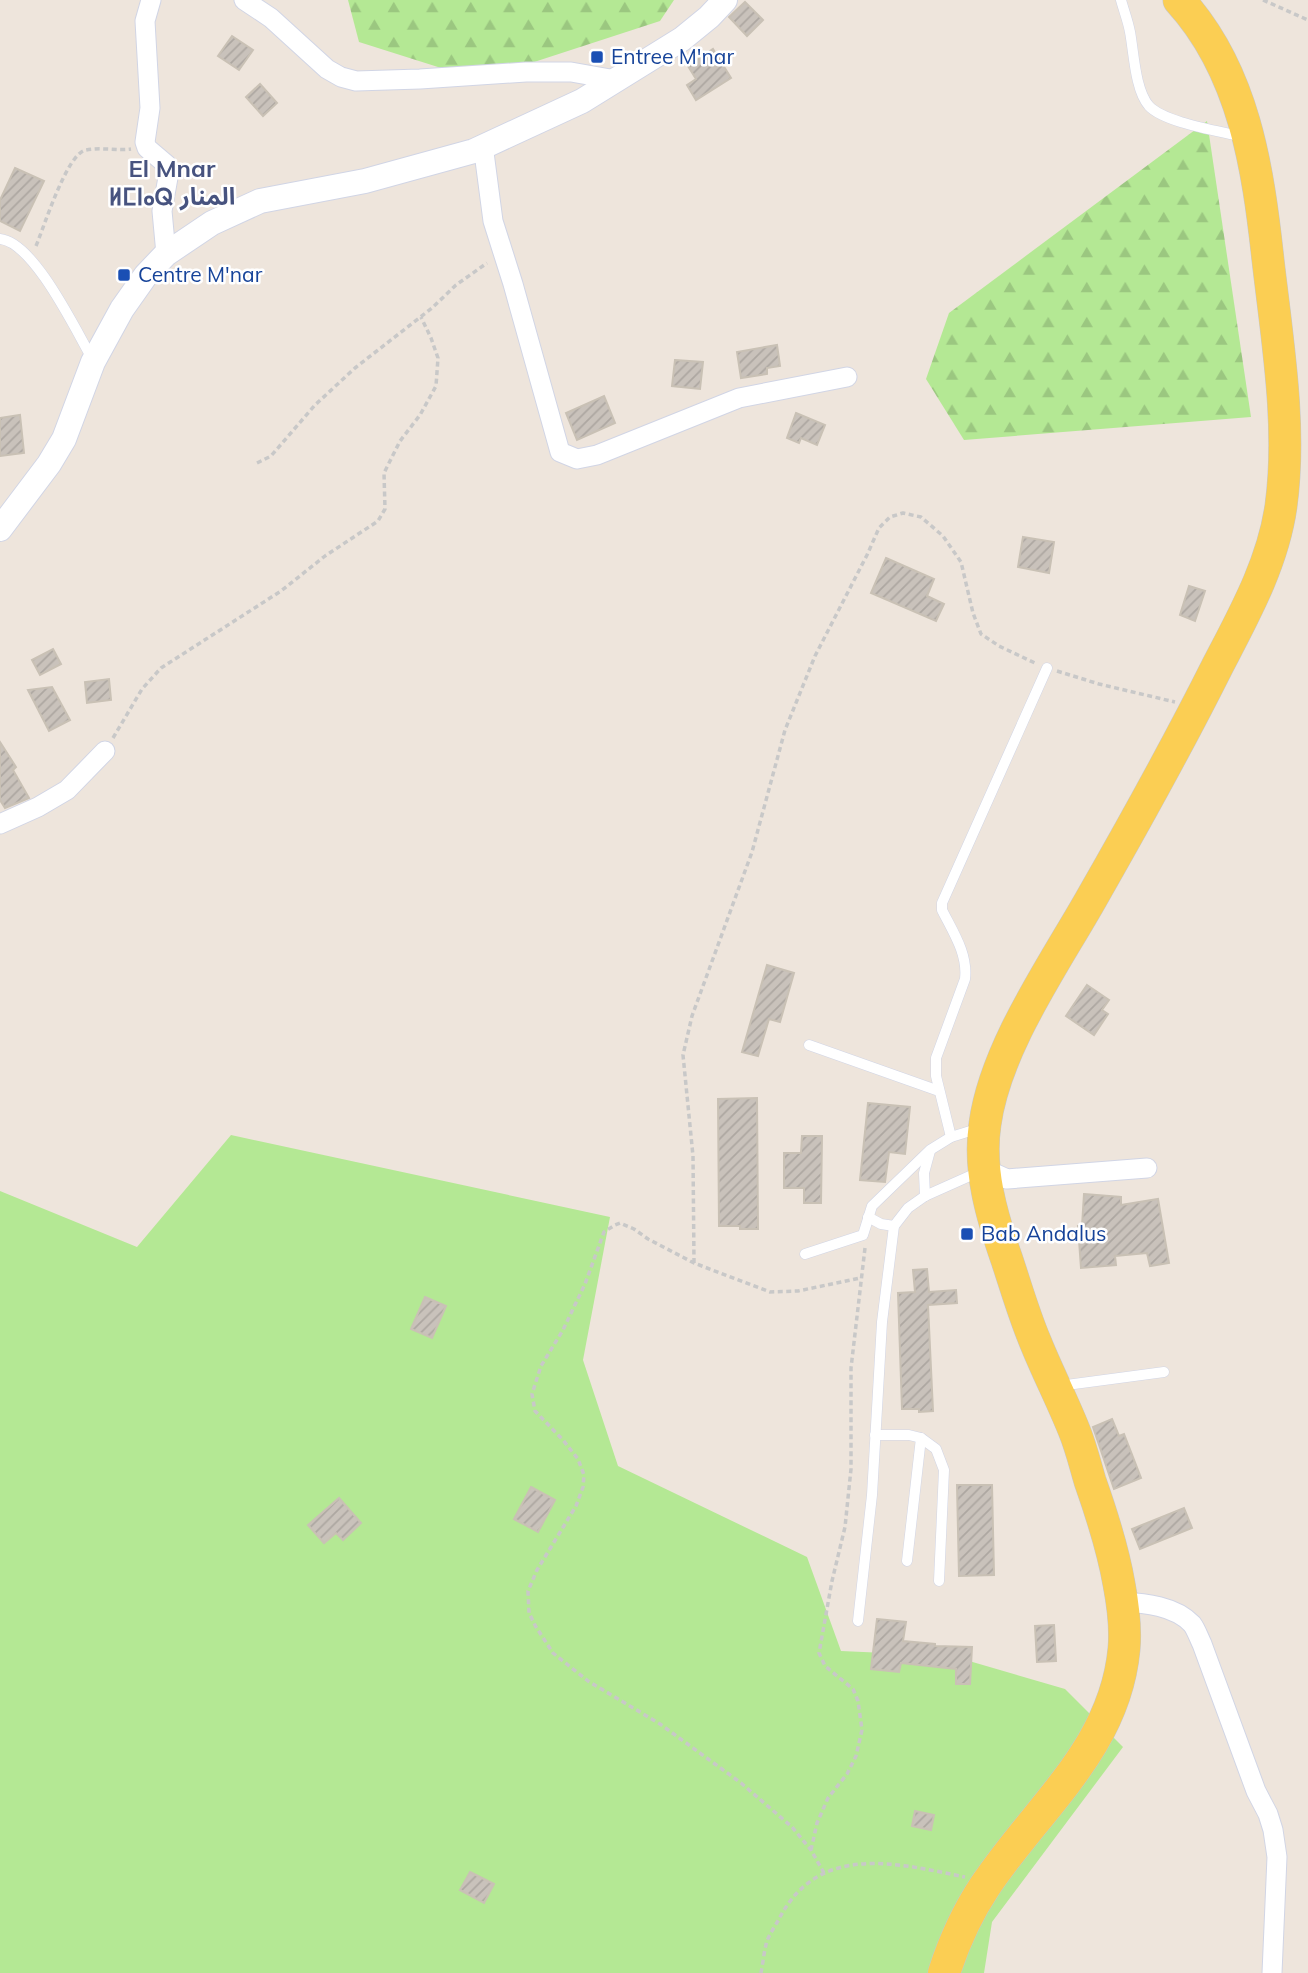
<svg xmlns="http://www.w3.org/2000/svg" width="1308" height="1973" viewBox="0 0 1308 1973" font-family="Mulish,'Noto Sans Arabic','Noto Sans Tifinagh',sans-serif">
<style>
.grass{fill:#b4e894}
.forest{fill:url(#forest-firs)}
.building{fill:url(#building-hatch);stroke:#c9c1b5;stroke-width:2}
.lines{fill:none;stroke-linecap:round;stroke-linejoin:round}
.service-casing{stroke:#d1d5e5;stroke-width:11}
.minor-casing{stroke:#d1d5e5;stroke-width:21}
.tertiary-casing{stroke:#d1d5e5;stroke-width:26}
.primary-casing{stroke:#c8c8c8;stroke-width:33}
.path{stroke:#c8c8c8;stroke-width:3.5;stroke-dasharray:5 3.5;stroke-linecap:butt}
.service{stroke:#fff;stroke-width:10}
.minor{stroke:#fff;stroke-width:19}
.tertiary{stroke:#fff;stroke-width:24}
.primary{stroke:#fbce53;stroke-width:32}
.transit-dot{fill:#1a4fb4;stroke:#fff;stroke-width:2.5}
.labels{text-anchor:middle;stroke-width:5;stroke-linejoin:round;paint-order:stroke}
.transit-label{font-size:21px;fill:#164399;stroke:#fff;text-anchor:start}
.quarter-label{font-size:24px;font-weight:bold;fill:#47537f;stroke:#fff}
</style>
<defs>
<pattern id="forest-firs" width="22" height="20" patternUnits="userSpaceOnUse" patternTransform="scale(1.75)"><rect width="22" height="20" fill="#b4e894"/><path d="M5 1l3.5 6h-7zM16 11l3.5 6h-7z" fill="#9bc780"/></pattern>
<pattern id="building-hatch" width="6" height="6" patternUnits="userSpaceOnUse" patternTransform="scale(1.75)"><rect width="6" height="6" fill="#c9c2bb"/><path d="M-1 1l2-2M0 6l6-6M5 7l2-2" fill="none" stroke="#ada7a1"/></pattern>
</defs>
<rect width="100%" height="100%" fill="#eee5dc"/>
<polygon class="grass" points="231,1135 610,1217 583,1360 618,1466 807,1557 841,1651 952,1656 1065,1689 1123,1747 992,1922 984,1973 0,1973 0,1191 137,1247"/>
<g class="forest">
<polygon points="348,0 674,0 660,21 479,80 359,42"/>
<polygon points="1207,121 1251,417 964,440 926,379 949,313"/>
</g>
<g class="building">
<polygon points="745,2 763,20 747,36 729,17"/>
<polygon points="232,36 253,50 239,70 218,56"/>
<polygon points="713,49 731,78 696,100 687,85 696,79 688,66"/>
<polygon points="260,84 277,103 263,116 246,97"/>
<polygon points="15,168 44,181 20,231 0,221 0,200"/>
<polygon points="777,345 780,366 767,368 767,374 741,378 737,352"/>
<polygon points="675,360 703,362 700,389 672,386"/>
<polygon points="604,396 615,423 577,440 566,413"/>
<polygon points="796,413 825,425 817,445 801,438 799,443 787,438"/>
<polygon points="20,415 24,453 0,456 0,418"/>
<polygon points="1023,537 1054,542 1049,573 1018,567"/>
<polygon points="886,558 934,579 927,596 944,604 936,621 871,593"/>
<polygon points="1189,586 1205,591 1195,621 1180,615"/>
<polygon points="53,649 61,664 40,675 32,660"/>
<polygon points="109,679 111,700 87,703 85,682"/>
<polygon points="52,687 70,720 49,731 28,690"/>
<polygon points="0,742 16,767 13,770 29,798 5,808 0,800"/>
<polygon points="767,965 794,973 780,1022 769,1019 758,1056 742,1052"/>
<polygon points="1087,985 1109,1000 1102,1010 1108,1014 1094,1035 1066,1016"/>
<polygon points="757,1098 758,1229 740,1229 740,1226 719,1226 718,1099"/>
<polygon points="868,1103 910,1107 905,1154 889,1152 885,1182 860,1180"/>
<polygon points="802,1136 822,1136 821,1203 804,1203 804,1188 784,1188 784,1153 801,1153"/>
<polygon points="1084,1194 1121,1197 1121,1205 1158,1199 1169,1263 1150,1266 1147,1253 1115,1256 1116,1265 1081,1268 1078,1226 1082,1226"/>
<polygon points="927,1269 929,1292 956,1290 957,1303 928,1305 933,1411 919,1412 919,1409 902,1409 898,1293 915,1292 913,1270"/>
<polygon points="425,1297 446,1306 432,1338 411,1329"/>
<polygon points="1112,1419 1119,1436 1124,1434 1141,1478 1114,1489 1093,1427"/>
<polygon points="957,1485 992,1485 994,1575 959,1576"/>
<polygon points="531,1487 555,1500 538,1532 514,1519"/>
<polygon points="339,1498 361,1523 343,1540 336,1533 324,1543 308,1525"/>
<polygon points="1184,1508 1192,1528 1140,1549 1132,1529"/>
<polygon points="877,1619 906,1622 903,1641 935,1644 935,1646 972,1647 970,1684 956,1684 956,1669 901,1663 899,1672 871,1669"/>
<polygon points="1054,1625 1056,1661 1037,1662 1035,1626"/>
<polygon points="915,1811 934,1815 931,1830 912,1826"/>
<polygon points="470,1872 494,1884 484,1903 460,1890"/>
</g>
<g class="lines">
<defs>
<g id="service">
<path d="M1121 0C1124 11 1128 21 1130 32 1134 53 1135 90 1149 106 1165 123 1220 131 1243 137"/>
<path d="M0 239C34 242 76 331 93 360"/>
<polyline points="809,1045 939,1091"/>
<path d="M951 1137 936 1076V1058L965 979C968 954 953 932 942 910V903L1047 668"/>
<polyline points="925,1196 924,1173 930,1151"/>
<polyline points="868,1217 881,1224 894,1226"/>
<polyline points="805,1254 863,1235 872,1206 930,1150 951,1137 980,1128"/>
<polyline points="1059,1386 1164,1372"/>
<polyline points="875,1435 909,1435 921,1438 936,1449 944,1470 939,1581"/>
<polyline points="907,1561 921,1438"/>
<polyline points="858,1621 872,1495 882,1322 894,1226 908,1208 925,1196 981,1171"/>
</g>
<g id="minor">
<polyline points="151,0 145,21 150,108 145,142 147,148 167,165 169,172 162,211 166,254"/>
<polyline points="244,0 271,18 327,69 341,77 356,81 420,79 526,72 571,72 616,80"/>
<polyline points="483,145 493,221 513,284 560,452 577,459 597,455 739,398 847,377"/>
<polyline points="0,824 38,807 67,790 105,751"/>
<polyline points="985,1169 1007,1179 1147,1168"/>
<path d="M1122 1602C1145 1603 1175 1606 1192 1624 1196 1629 1199 1638 1202 1644L1256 1791 1268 1814 1273 1830 1277 1857 1272 1973"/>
</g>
<polyline id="tertiary" points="0,529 49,464 64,439 93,362 122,309 146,275 166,254 212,223 260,201 365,181 474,151 582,101 682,39 709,17 725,0"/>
<path id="primary" d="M944 1973C954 1942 967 1913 985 1886 1037 1808 1115 1748 1124 1649 1126 1627 1123 1605 1119 1584 1113 1549 1102 1515 1090 1481 1085 1464 1081 1447 1074 1430 1062 1400 1047 1371 1035 1341 1024 1315 1016 1287 1007 1260 992 1217 978 1170 985 1124 995 1049 1053 966 1090 901 1134 824 1178 745 1218 665 1244 615 1273 563 1281 506 1292 426 1277 339 1268 260 1258 168 1244 71 1179 0"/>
</defs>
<use href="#service" class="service-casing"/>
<use href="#minor" class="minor-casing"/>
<use href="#tertiary" class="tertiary-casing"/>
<use href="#primary" class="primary-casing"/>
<g class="path">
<polyline points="1263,0 1308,20"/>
<path d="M36 246C44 227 67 153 86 150 101 147 117 151 131 149"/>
<polyline points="257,463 271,456 315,405 355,368 432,308 456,285 487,263"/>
<polyline points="1057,671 1099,684 1175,702"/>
<polyline points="113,738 142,689 161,668 281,591 325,556 378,521 385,509 384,473 400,441 420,415 436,386 438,358 431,338 421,317"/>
<polyline points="694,1263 693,1156 683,1055 692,1016 752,852 785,730 815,656 867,555 879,528 890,517 903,513 921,517 943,536 961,562 973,613 981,634 999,646 1037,664"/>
<polyline points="811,1850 817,1823 828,1798 847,1774 856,1756 862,1730 858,1701 853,1689 825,1666 819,1653 832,1581 845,1527 851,1469 851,1368 865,1248"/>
<polyline points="824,1873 811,1850 792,1827 741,1783 660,1724 588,1681 553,1653 536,1627 529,1613 528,1591 537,1570 576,1506 583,1487 584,1475 578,1459 563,1440 535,1411 532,1394 541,1366 563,1330 585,1284 604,1232 615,1225 620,1223 634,1229 648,1239 694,1263 770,1292 798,1291 860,1278"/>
<path d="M761 1973C763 1963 764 1951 767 1941 770 1933 776 1925 780 1917 820 1843 896 1863 965 1877"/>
</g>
<use href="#service" class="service"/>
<use href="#minor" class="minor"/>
<use href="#tertiary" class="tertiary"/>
<use href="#primary" class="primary"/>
</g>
<g class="transit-dot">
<rect x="590" y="50" width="14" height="14" rx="3.5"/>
<rect x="117" y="268" width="14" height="14" rx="3.5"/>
<rect x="960" y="1227" width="14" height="14" rx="3.5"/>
</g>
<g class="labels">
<g class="transit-label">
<text x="611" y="64">Entree M'nar</text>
<text x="138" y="282">Centre M'nar</text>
<text x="981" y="1241">Bab Andalus</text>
</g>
<g class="quarter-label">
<text x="172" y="177">El Mnar<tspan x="172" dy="28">ⵍⵎⵏⴰⵕ المنار</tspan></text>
</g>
</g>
</svg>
